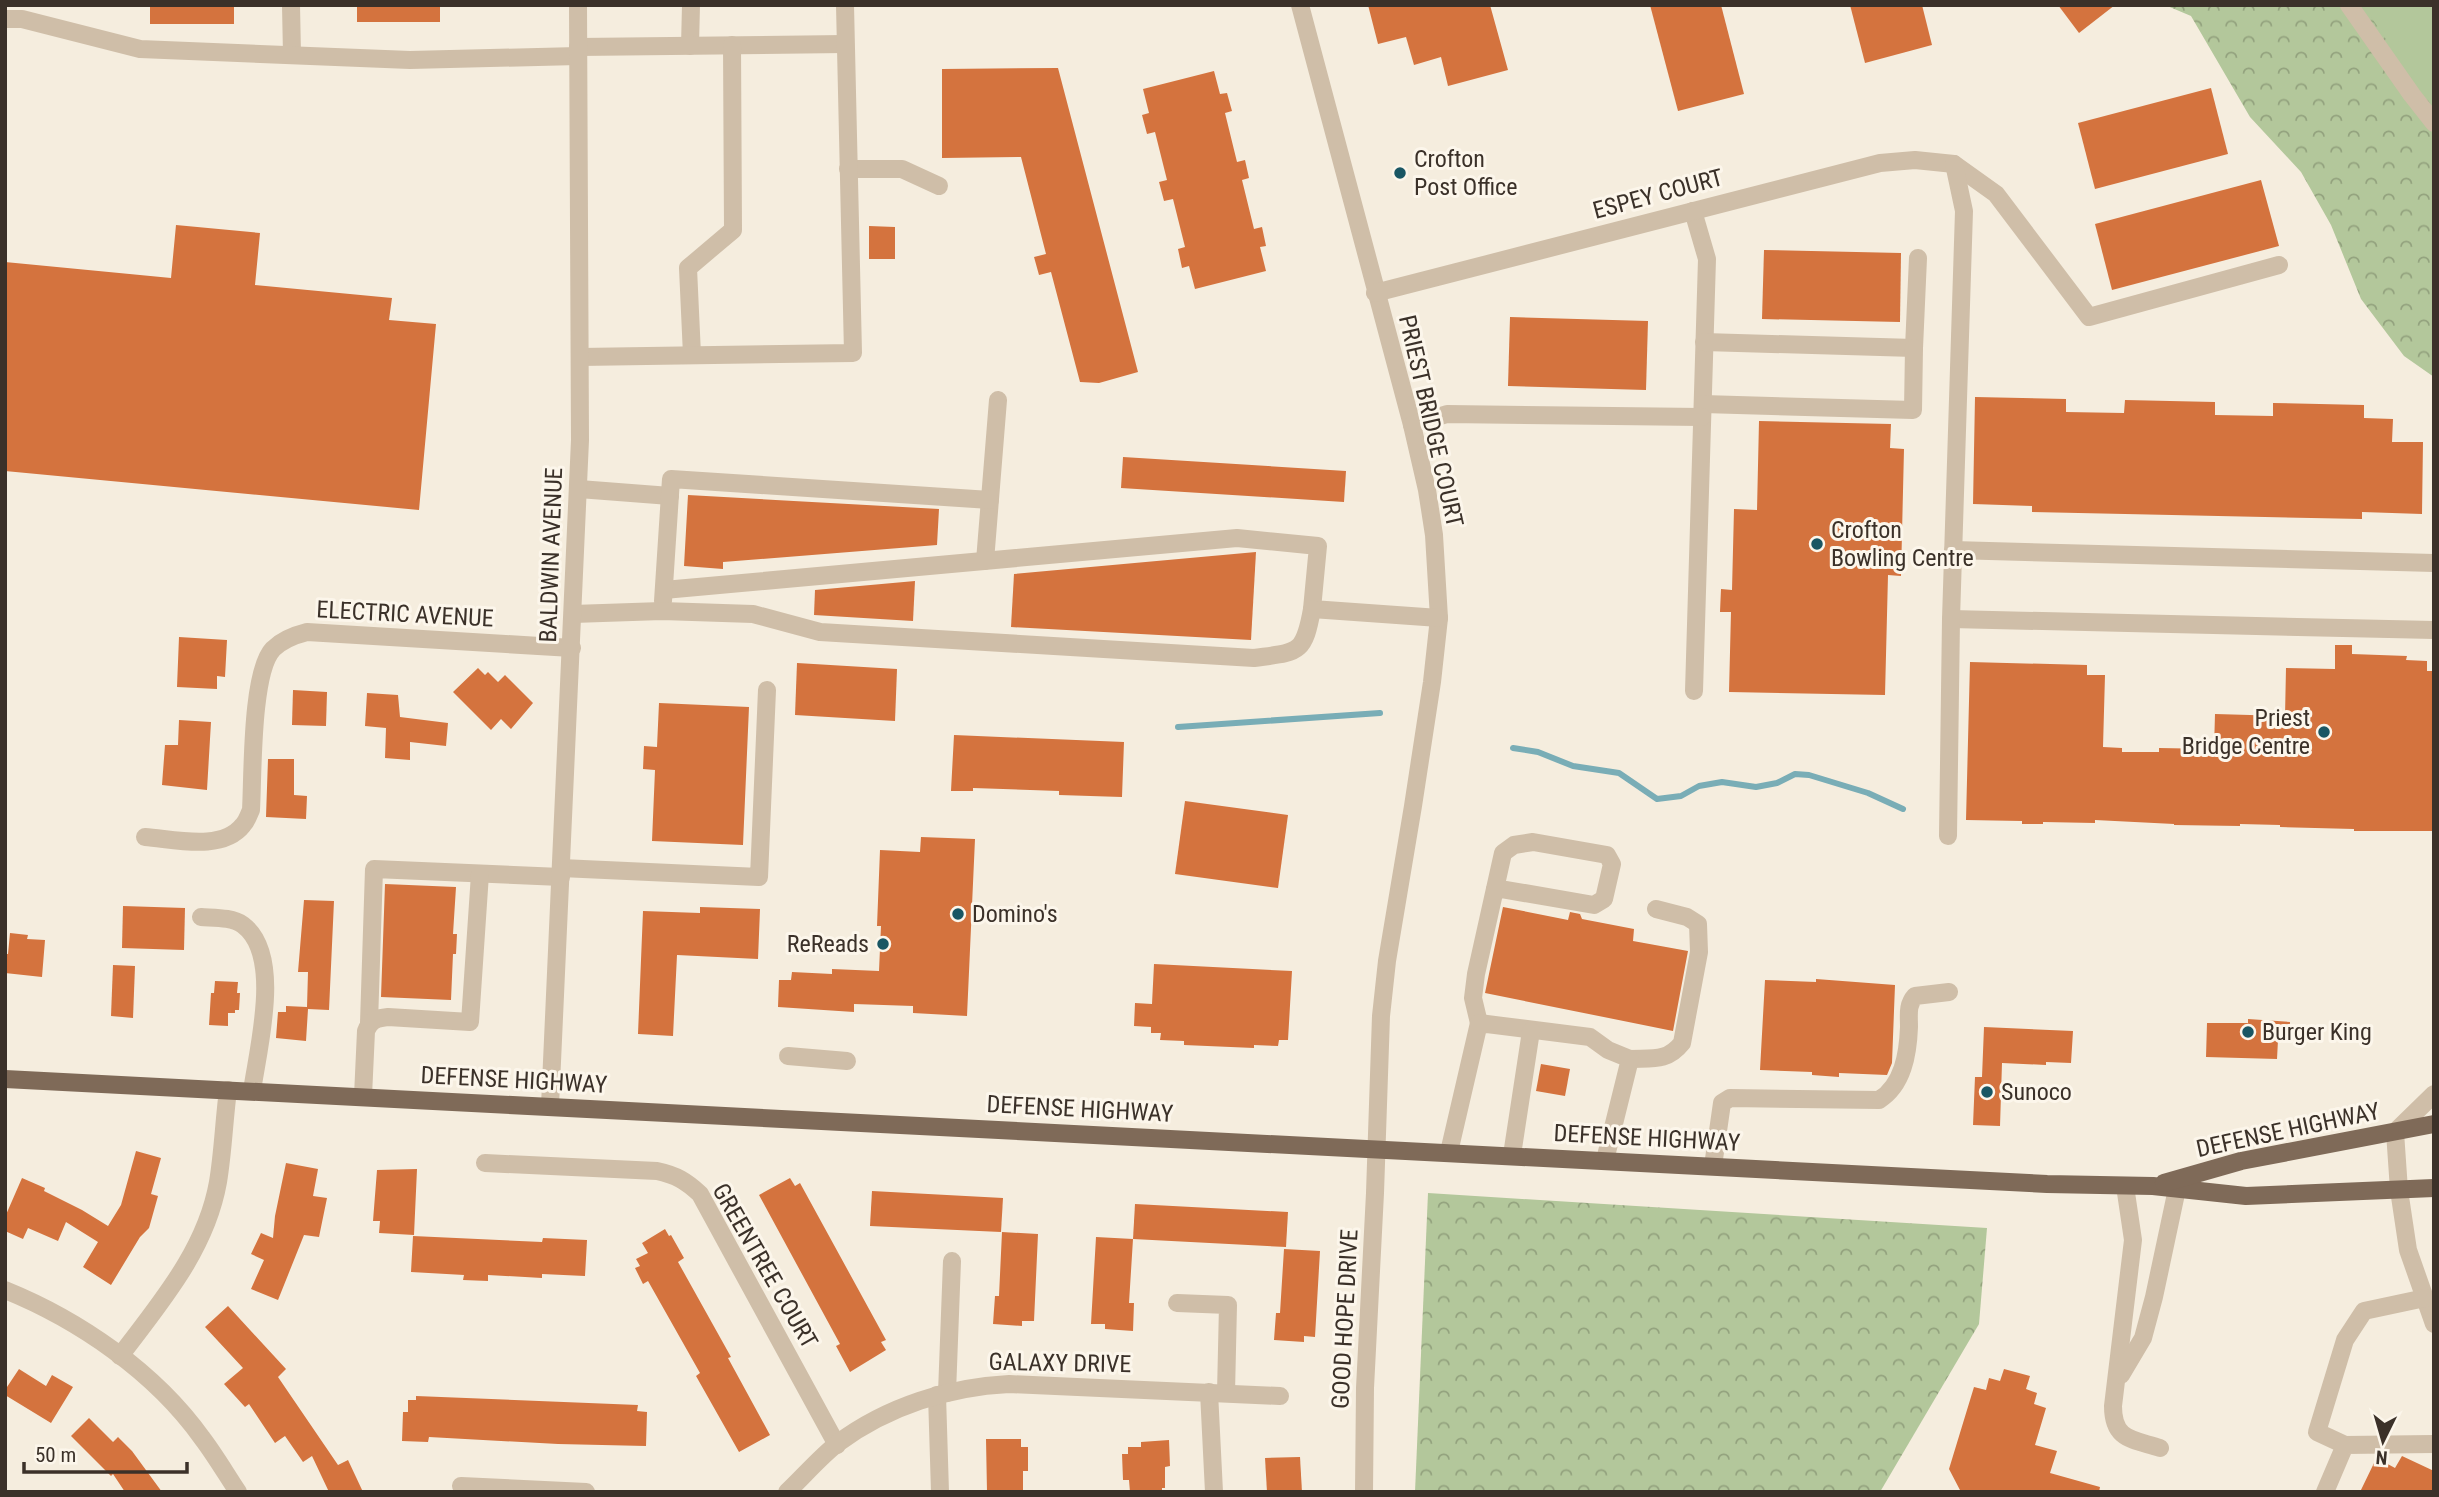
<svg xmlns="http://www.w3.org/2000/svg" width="2439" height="1497" viewBox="0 0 2439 1497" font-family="'Roboto Condensed',sans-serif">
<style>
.forest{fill:url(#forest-crowns)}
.park{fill:#b3c79b}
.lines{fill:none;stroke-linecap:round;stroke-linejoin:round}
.stream{stroke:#79adb6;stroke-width:6}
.building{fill:#d4733e}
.minor{stroke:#cfbea8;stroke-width:18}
.major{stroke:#7f6a58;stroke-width:18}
.poi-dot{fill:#195663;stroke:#fcf6eb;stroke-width:2.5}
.labels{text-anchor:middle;stroke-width:6;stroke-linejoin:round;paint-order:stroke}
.poi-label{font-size:24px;fill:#3b3129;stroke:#fcf6eb;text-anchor:start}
.street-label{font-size:24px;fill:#3b3129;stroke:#fcf6eb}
</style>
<defs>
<pattern id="forest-crowns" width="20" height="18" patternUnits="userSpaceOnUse" patternTransform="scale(1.75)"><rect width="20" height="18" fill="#b3c79b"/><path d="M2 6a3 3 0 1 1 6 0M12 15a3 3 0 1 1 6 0" fill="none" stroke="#93a27e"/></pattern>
</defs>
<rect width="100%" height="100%" fill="#f5edde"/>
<g class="forest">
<polygon points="2165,5 2434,5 2434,377 2404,356 2361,299 2331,225 2301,172 2250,117 2191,16"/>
<polygon points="1428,1193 1987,1228 1979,1324 1880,1492 1415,1492"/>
</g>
<polygon class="park" points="2363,5 2434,5 2434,105 2418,87"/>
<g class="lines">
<g class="stream">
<polyline points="1178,727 1380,713"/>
<polyline points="1513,748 1538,752 1573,766 1619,773 1657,799 1681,796 1699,786 1722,782 1756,787 1777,783 1795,774 1809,775 1868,793 1903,809"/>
</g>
</g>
<g class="building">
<rect x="150" y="5" width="84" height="19"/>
<rect x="357" y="5" width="83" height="17"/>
<polygon points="1368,5 1490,5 1508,70 1448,86 1441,57 1414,65 1406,37 1378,44"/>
<polygon points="1650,5 1721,5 1744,94 1678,111"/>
<polygon points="1850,5 1922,5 1932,45 1865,63"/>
<polygon points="2058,5 2115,5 2079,33"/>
<polygon points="1058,68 1138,372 1099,383 1080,382 1051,272 1039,275 1034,257 1046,254 1021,157 942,158 942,69"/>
<polygon points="1214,71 1220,94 1227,93 1232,111 1225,113 1237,162 1245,160 1249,178 1242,180 1254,229 1262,227 1266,246 1260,247 1266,271 1195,289 1189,266 1182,268 1178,249 1185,247 1173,199 1164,201 1159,182 1167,180 1155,132 1147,134 1142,115 1149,113 1143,89"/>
<polygon points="2211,88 2228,154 2095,189 2078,123"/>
<polygon points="2261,180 2279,246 2112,290 2095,224"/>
<polygon points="176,225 260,233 255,285 392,298 389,320 436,324 419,510 5,471 5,262 171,278"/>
<polygon points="869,226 895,227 895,259 869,259"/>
<polygon points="1764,250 1901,253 1900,322 1762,319"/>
<polygon points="1510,317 1648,321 1646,390 1508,386"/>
<polygon points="1975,397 2066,399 2066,412 2124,413 2125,400 2215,402 2215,415 2273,416 2273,403 2364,405 2364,418 2393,419 2392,442 2423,442 2422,514 2362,512 2362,519 2032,512 2032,506 1973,504"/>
<polygon points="1759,421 1891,424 1890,448 1904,449 1901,576 1888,575 1885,695 1729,692 1731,612 1720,612 1721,589 1732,590 1734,509 1757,510"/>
<polygon points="1123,457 1346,471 1344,502 1121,488"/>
<polygon points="688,495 939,509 937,545 723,562 723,569 684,566"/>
<polygon points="1256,552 1251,640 1011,627 1014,574"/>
<polygon points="915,581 913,621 814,615 815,590"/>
<polygon points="179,637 227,640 225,677 217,676 217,689 177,687"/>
<polygon points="2335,645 2352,645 2352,654 2407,656 2406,660 2427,661 2427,671 2434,671 2434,831 2354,831 2354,829 2280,827 2280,825 2240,824 2240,826 2174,825 2174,824 2095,820 2095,823 2043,822 2043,824 2022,824 2022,821 1966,820 1970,662 2087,665 2087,675 2105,675 2103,747 2122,748 2122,752 2159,752 2159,748 2214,749 2215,714 2285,716 2286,668 2335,669"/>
<polygon points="797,663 897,669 895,721 795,715"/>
<polygon points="478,668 485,675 488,672 498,682 505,675 533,703 511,729 501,719 491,730 453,692"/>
<polygon points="293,690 327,692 326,726 292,725"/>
<polygon points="367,693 398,695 400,717 448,723 446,746 410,742 410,760 385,758 386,728 365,726"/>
<polygon points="659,703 749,707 743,845 652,841 655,770 643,769 644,746 657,747"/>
<polygon points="179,720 211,722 207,790 162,785 165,745 178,745"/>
<polygon points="954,735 1124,742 1122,797 1059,795 1059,791 973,788 973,791 951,791"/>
<polygon points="268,759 294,759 294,795 307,796 306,819 266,817"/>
<polygon points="1185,801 1288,815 1278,888 1175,874"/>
<polygon points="921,837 975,839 967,1016 913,1013 913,1006 854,1004 854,1012 778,1007 779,980 791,980 792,972 832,974 832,969 879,971 881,926 877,926 880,850 920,852"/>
<polygon points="385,884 456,887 453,934 457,934 456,954 453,954 451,1000 381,997"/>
<polygon points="304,900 334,901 329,1010 308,1009 306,1041 276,1038 278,1012 286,1012 286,1006 307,1007 308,972 298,972"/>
<polygon points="123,906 185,908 184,950 122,948"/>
<polygon points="700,907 760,909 758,959 677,955 673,1036 638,1034 643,911 700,913"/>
<polygon points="1503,907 1568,920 1570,912 1580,914 1582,919 1634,929 1633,941 1688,951 1673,1031 1485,993"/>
<polygon points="10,933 28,935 27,939 45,940 42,977 5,973 5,954 8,954"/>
<polygon points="1154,964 1292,971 1288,1040 1279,1040 1278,1046 1254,1045 1254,1048 1184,1045 1184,1041 1160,1040 1161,1033 1151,1033 1151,1027 1134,1026 1135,1003 1152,1004"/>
<polygon points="113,965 135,966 133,1018 111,1016"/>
<polygon points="1816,979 1895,985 1892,1063 1887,1075 1839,1073 1839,1077 1812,1075 1812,1072 1760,1070 1765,980 1816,982"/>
<polygon points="215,981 238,982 237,993 240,993 239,1010 235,1010 235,1013 228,1013 228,1026 209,1025 211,993 214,993"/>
<polygon points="2248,1019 2290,1022 2289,1041 2278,1040 2277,1059 2206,1057 2207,1023 2248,1023"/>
<polygon points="1984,1027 2073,1031 2071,1063 2046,1062 2046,1065 2002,1063 2000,1126 1973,1125 1975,1077 1982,1077"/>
<polygon points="1541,1064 1570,1069 1565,1096 1536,1091"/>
<polygon points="136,1151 161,1158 151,1194 158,1196 149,1228 140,1237 111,1285 83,1267 98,1242 66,1222 58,1241 28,1228 23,1239 5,1231 5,1217 22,1178 45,1188 44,1191 82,1210 108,1226 121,1205"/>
<polygon points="286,1163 318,1169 313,1196 327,1198 319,1237 304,1235 278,1300 251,1289 264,1260 251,1254 261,1233 273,1238 275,1216"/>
<polygon points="417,1169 414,1235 379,1233 380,1221 373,1221 377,1170"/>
<polygon points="790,1178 795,1186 800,1183 886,1340 881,1342 886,1350 850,1372 836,1346 840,1344 759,1195"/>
<polygon points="872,1191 1003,1198 1001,1232 870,1226"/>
<polygon points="1135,1204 1288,1212 1286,1247 1133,1239"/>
<polygon points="665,1229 669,1236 671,1235 684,1258 678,1262 731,1357 728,1358 770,1435 739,1452 696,1376 700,1373 648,1281 643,1284 635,1268 640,1266 636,1259 648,1253 642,1243"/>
<polygon points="1002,1232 1038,1234 1034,1321 1022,1321 1022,1326 993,1324 995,1296 999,1296"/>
<polygon points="413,1236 542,1242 543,1238 587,1240 585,1276 542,1274 542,1278 488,1275 488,1281 463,1280 464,1275 411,1272"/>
<polygon points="1096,1237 1133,1239 1129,1303 1134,1303 1133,1331 1105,1329 1105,1324 1091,1324"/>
<polygon points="1284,1249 1320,1251 1315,1337 1304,1336 1304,1342 1274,1340 1276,1313 1280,1313"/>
<polygon points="228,1306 286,1369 278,1377 338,1465 348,1460 363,1492 329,1492 312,1456 303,1462 285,1436 275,1443 249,1404 245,1407 224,1384 243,1368 205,1327"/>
<polygon points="19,1369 46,1386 52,1375 73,1387 51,1423 5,1395 5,1390"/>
<polygon points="2004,1369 2030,1376 2026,1389 2037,1393 2034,1404 2046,1408 2035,1445 2057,1451 2050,1473 2100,1487 2099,1492 1961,1492 1949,1469 1974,1387 1986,1390 1989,1378 2000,1381"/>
<polygon points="416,1396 638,1405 637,1411 647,1412 646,1446 558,1444 429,1437 428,1442 402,1441 403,1412 408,1412 408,1400 416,1400"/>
<polygon points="89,1418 113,1442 118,1437 132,1451 162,1492 125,1492 113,1474 111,1476 71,1436"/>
<polygon points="986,1439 1021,1439 1021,1447 1028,1447 1028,1471 1023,1471 1023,1492 987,1492"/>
<polygon points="1169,1440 1170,1466 1165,1467 1165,1488 1162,1488 1162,1492 1130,1492 1129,1480 1123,1480 1122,1454 1128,1454 1128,1447 1141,1447 1141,1442"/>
<polygon points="2402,1456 2434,1471 2434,1492 2360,1492 2375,1461 2382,1465 2384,1462 2395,1468"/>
<polygon points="1300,1457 1302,1492 1267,1492 1265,1458"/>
</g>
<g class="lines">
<g class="minor">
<polyline points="291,5 292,55"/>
<polyline points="1300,5 1412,425 1427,490 1434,535 1439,618 1432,682 1413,806 1387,961 1381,1016 1375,1193 1365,1388 1364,1492"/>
<polyline points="2349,5 2412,95 2434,123"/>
<polyline points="5,19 22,19 140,49 410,60 578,56"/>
<polyline points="690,46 691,5"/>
<polyline points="578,47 845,44"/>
<polyline points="848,169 902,169 939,186"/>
<polyline points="1693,211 1707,259 1694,691"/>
<polyline points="1375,293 1880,163 1915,160 1954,164 1996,194 2089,317 2279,265"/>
<polyline points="1704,342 1914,348 1918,258"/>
<polyline points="692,355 688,268 733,230 732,45"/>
<polyline points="580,357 853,353 845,5"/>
<polyline points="1703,404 1913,410 1914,348"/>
<polyline points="1412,425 1447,414 1702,417"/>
<polyline points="579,489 670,496"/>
<polyline points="1953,550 2434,563"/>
<polyline points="985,561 998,400"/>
<polyline points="664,590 1237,538 1318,546 1312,609 1439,618"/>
<polyline points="663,601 671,479 990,500"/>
<path d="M573 614 662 611 753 614 820 632 1254 658C1298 652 1304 655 1312 609"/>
<polyline points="1951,619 2434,630"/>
<polyline points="1948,836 1951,619 1964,211 1954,164"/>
<path d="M145 837C174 839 222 852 243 825 247 821 249 814 251 810 253 776 251 672 273 649 282 640 295 635 307 632L572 648"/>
<polyline points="561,868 759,877 767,690"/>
<path d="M201 917C214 918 232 917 243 925 283 955 258 1048 252 1091"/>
<polyline points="369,1023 374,869 561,877"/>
<polyline points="1479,1023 1473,998 1476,974 1503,853 1514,845 1533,842 1607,855 1612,864 1604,899 1594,905 1495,888"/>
<polyline points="788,1056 847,1061"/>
<path d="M1630 1059C1652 1058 1667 1062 1682 1043L1699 952 1698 924 1687 917 1656 909"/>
<polyline points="2434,1094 2395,1132 2399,1190 2408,1250 2434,1324"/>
<path d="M363 1096 366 1031C370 1020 377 1018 388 1017L470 1022 480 874"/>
<polyline points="550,1106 580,440 578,5"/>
<polyline points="1449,1152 1479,1023 1590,1037 1608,1050 1630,1059 1605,1160"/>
<polyline points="1512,1155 1531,1031"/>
<path d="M485 1163 657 1171C676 1175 686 1181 700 1194L837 1445"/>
<path d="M1713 1166 1722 1103 1730 1098 1879 1100C1903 1085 1908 1054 1909 1027 1909 1015 1907 1005 1915 996L1949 992"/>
<path d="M2125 1186 2133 1240 2113 1406C2113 1440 2132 1439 2160 1448"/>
<path d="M5 1290C79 1320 155 1372 202 1438 215 1455 226 1474 238 1492"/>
<polyline points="1177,1303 1228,1305 1226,1393"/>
<path d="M120 1356C160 1303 206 1250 218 1182 223 1152 224 1121 228 1090"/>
<polyline points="2121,1375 2143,1338 2154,1297 2177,1189"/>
<polyline points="1209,1392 1214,1492"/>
<polyline points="947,1393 952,1261"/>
<polyline points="937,1395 940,1492"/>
<polyline points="2345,1445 2317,1432 2345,1340 2364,1311 2425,1298"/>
<polyline points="461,1486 586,1492"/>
<path d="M787 1492C804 1476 820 1457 838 1443 888 1406 949 1387 1009 1384L1280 1396"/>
<polyline points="2325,1492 2345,1445 2434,1444"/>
</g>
<g class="major">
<polyline points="5,1079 2047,1184 2153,1186 2246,1196 2434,1188"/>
<polyline points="2164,1183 2241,1161 2434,1124"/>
</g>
</g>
<g class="poi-dot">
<circle cx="1400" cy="173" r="7"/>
<circle cx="1817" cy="544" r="7"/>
<circle cx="2324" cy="732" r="7"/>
<circle cx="958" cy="914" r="7"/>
<circle cx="883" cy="944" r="7"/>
<circle cx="2248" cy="1032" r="7"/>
<circle cx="1987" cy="1092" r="7"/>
</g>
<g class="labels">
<g class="poi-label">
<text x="1414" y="167">Crofton<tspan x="1414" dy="28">Post Office</tspan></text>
<text x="1831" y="538">Crofton<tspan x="1831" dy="28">Bowling Centre</tspan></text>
<text x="2310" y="726" text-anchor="end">Priest<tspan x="2310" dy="28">Bridge Centre</tspan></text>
<text x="972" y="922">Domino's</text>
<text x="869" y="952" text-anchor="end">ReReads</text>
<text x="2262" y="1040">Burger King</text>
<text x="2001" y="1100">Sunoco</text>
</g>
<g class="street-label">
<text transform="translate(1658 194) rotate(-15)" y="8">ESPEY COURT</text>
<text transform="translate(1431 421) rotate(77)" y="8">PRIEST BRIDGE COURT</text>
<text transform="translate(551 555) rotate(-88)" y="8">BALDWIN AVENUE</text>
<text transform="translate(405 614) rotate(3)" y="8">ELECTRIC AVENUE</text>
<text transform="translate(514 1080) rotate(3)" y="8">DEFENSE HIGHWAY</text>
<text transform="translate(1080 1109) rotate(3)" y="8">DEFENSE HIGHWAY</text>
<text transform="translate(2288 1130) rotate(-12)" y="8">DEFENSE HIGHWAY</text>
<text transform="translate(1647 1138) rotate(3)" y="8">DEFENSE HIGHWAY</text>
<text transform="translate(765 1266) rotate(60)" y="8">GREENTREE COURT</text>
<text transform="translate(1345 1319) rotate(-87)" y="8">GOOD HOPE DRIVE</text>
<text transform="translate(1060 1363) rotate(1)" y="8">GALAXY DRIVE</text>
</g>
</g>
<rect width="2439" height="1497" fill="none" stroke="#3b3129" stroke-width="14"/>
<g transform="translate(2383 1441) rotate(185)" stroke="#fcf6eb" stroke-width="5" paint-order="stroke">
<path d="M0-5L12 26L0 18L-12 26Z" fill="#3b3129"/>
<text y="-10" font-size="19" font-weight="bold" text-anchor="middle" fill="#3b3129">N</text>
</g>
<path d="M24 1462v10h163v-10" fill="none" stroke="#3b3129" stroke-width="3.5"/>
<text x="35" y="1462" font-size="21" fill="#3b3129" stroke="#fcf6eb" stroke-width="5" paint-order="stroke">50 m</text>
</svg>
